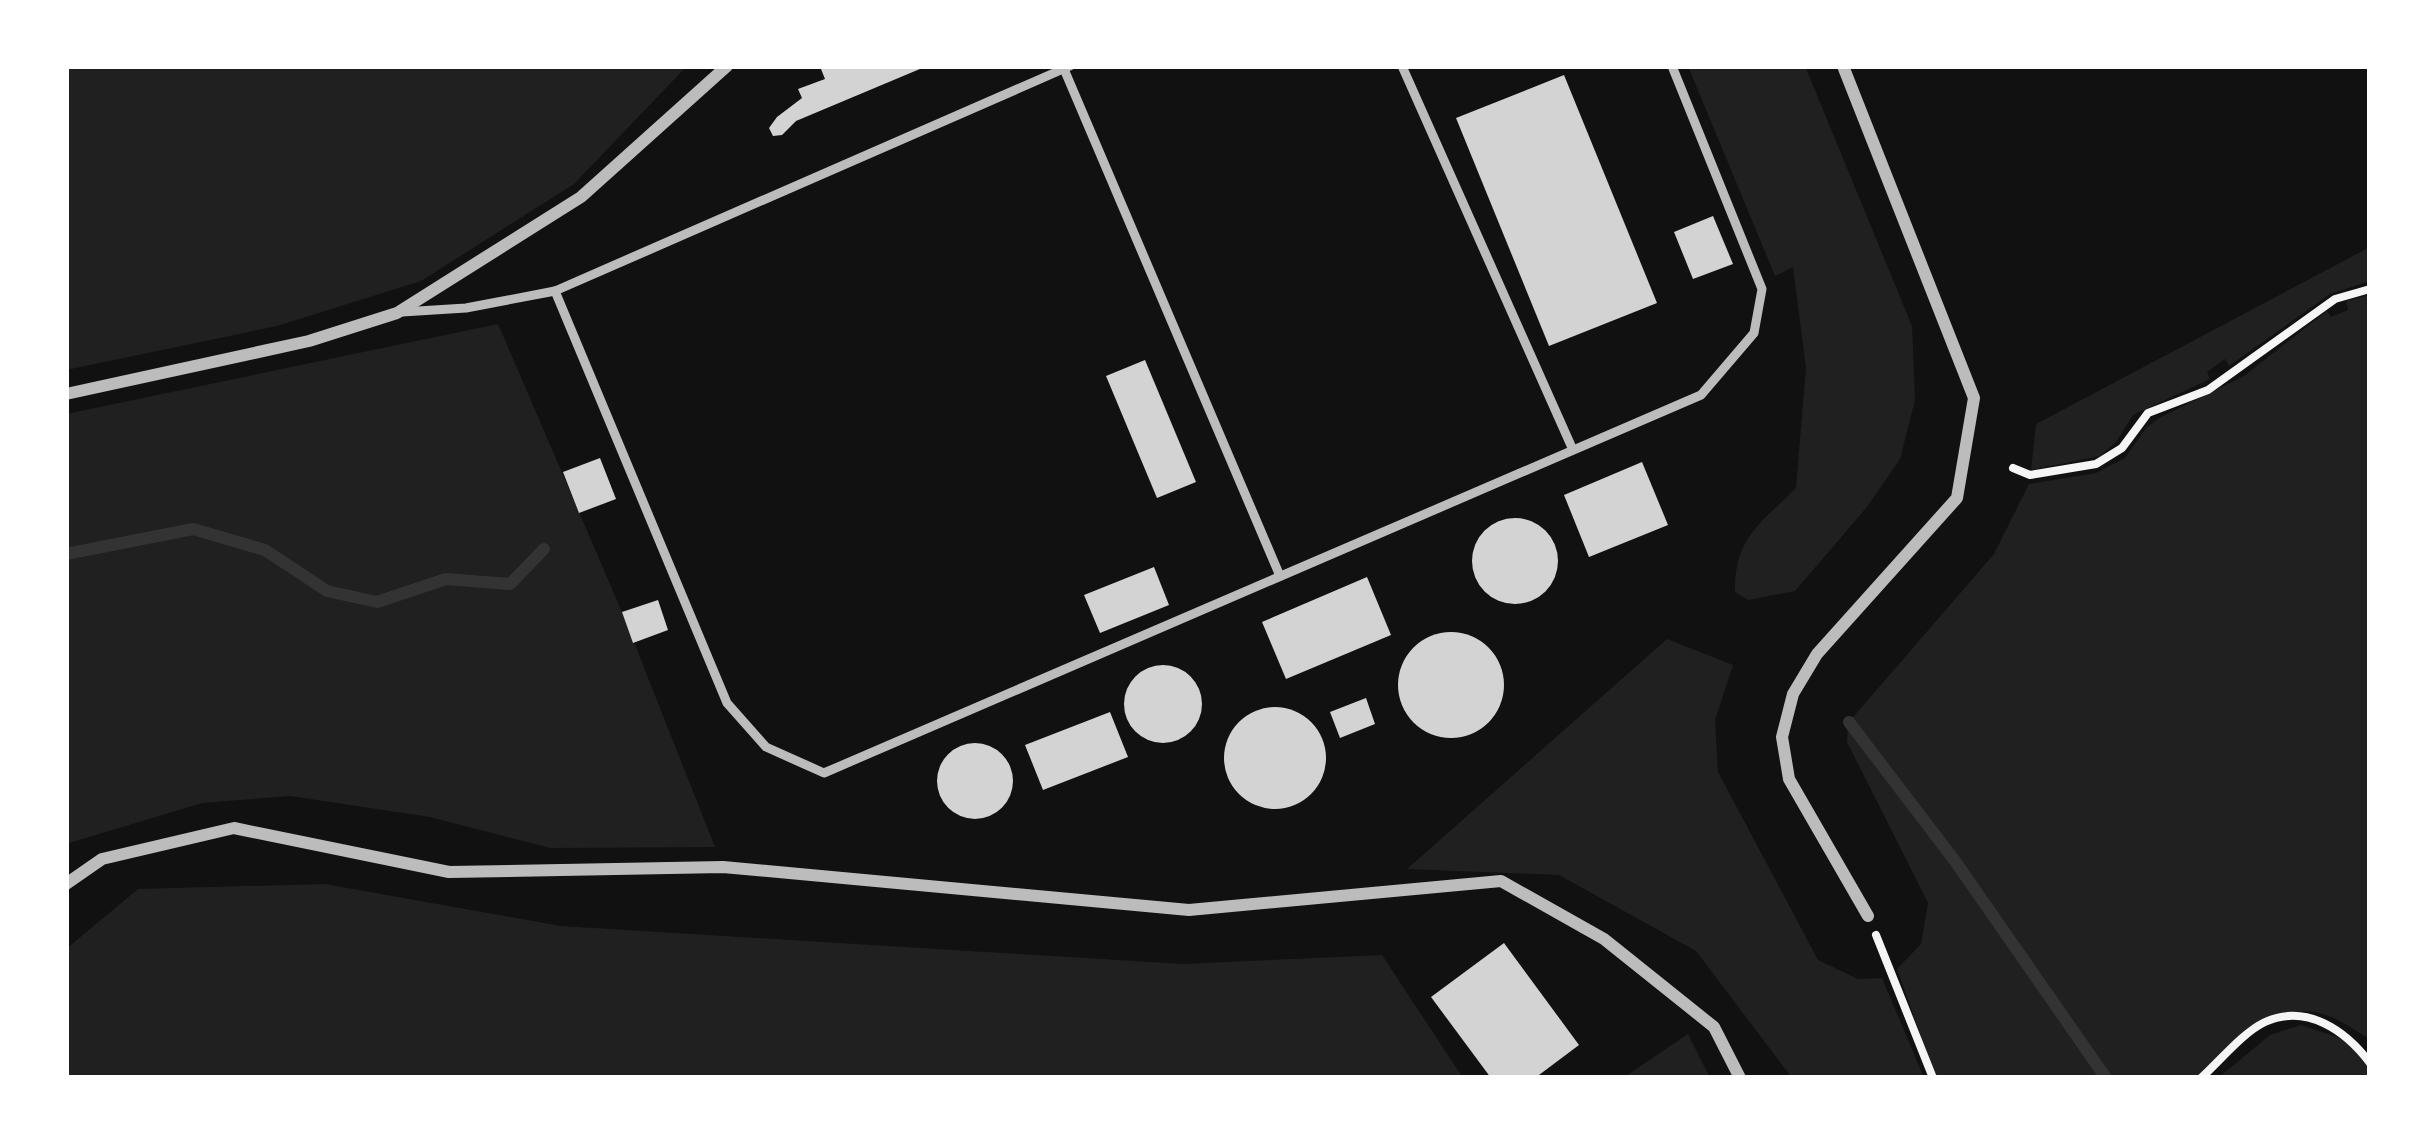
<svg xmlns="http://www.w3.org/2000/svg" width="2436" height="1144" viewBox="0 0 2436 1144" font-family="Manrope,sans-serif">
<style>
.green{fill:#202020}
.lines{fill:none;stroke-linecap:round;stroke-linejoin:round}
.stream{stroke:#333;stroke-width:12}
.building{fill:#d3d3d3}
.path{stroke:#f5f5f5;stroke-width:8}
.service{stroke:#bcbcbc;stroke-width:9}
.minor{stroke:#bcbcbc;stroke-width:12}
</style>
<rect width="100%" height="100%" fill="#111"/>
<g class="green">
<polygon points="66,66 687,66 574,184 421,281 277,326 66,370"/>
<path d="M1688 66H1805L1912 326 1915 400 1900 459 1867 507 1795 591 1748 600 1735 592C1734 538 1761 523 1796 488L1806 368 1793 267 1775 276Z"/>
<polygon points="2370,247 2370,281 2330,294 2229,366 2225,359 2207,372 2210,379 2133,415 2116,442 2100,456 2031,470 2036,424"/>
<path d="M2370 295V1039C2357 1032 2343 1021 2329 1016 2277 995 2233 1048 2199 1078H1936L1897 969 1921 944 1928 903 1847 742 1848 723 1994 554 2029 484 2096 473 2125 458 2146 428 2159 418 2244 376 2327 311 2331 317 2348 310 2346 301Z"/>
<polygon points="498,324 622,612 715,847 550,848 430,817 290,796 202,803 66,844 66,414"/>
<polygon points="1667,639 1733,665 1715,720 1718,772 1818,960 1858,979 1882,978 1924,1078 1792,1078 1696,951 1559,875 1407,869"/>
<polygon points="325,884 561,926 1183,964 1382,955 1463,1078 66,1078 66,949 138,889"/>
<polygon points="2301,1025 2346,1040 2370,1060 2370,1078 2218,1078 2270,1035"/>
<polygon points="1688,1034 1710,1078 1623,1078"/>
</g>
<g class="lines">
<g class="stream">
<polyline points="66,554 193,529 265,550 327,591 377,602 446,579 510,584 544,549"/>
<polyline points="1849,722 1955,861 2106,1078"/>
</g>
</g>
<g class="building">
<polygon points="829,66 927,66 796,121 782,135 773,136 769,128 777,117 802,98 798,89 825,79 821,69"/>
<polygon points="1564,75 1657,303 1549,346 1456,118"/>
<polygon points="1713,216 1733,264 1693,279 1674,232"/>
<polygon points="1145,360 1196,482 1157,498 1106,376"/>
<polygon points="600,458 616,499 579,513 563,472"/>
<polygon points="1642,462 1668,525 1589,557 1564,495"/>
<circle cx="1515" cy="561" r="43"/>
<polygon points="1154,567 1169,605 1100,633 1084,595"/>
<polygon points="1367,577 1391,635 1286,679 1262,622"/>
<polygon points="658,600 668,630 633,643 622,612"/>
<circle cx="1451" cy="685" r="53"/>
<circle cx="1163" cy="704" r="39"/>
<polygon points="1366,698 1375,724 1340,738 1330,712"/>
<circle cx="1275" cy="758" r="51"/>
<polygon points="1110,712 1128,757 1043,790 1025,745"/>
<circle cx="975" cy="781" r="38"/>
<polygon points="1504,943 1579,1045 1535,1078 1491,1078 1431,997"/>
</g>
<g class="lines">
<g class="path">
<polyline points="2013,468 2030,475 2096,464 2122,448 2148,413 2208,390 2335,299 2370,289"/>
<polyline points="1876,935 1933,1078"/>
<path d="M2201 1078C2220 1061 2242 1033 2265 1022 2307 1003 2346 1031 2370 1063"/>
</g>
<g class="service">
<polyline points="1402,66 1573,450"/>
<polyline points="1064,69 1280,576"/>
<polyline points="555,291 727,703 766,747 824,773 1701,395 1754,333 1762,289 1672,66"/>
<polyline points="402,312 466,308 555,291 1070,66"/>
</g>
<g class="minor">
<polyline points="1843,66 1974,398 1957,498 1817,654 1793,694 1782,737 1789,779 1868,916"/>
<polyline points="66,394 309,341 397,313 581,197 727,66"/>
<polyline points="66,884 102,859 234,828 449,872 723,867 1189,910 1501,881 1604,939 1714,1027 1740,1078"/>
</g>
</g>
<rect width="2436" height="1144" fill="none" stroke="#ffffff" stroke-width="138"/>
</svg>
